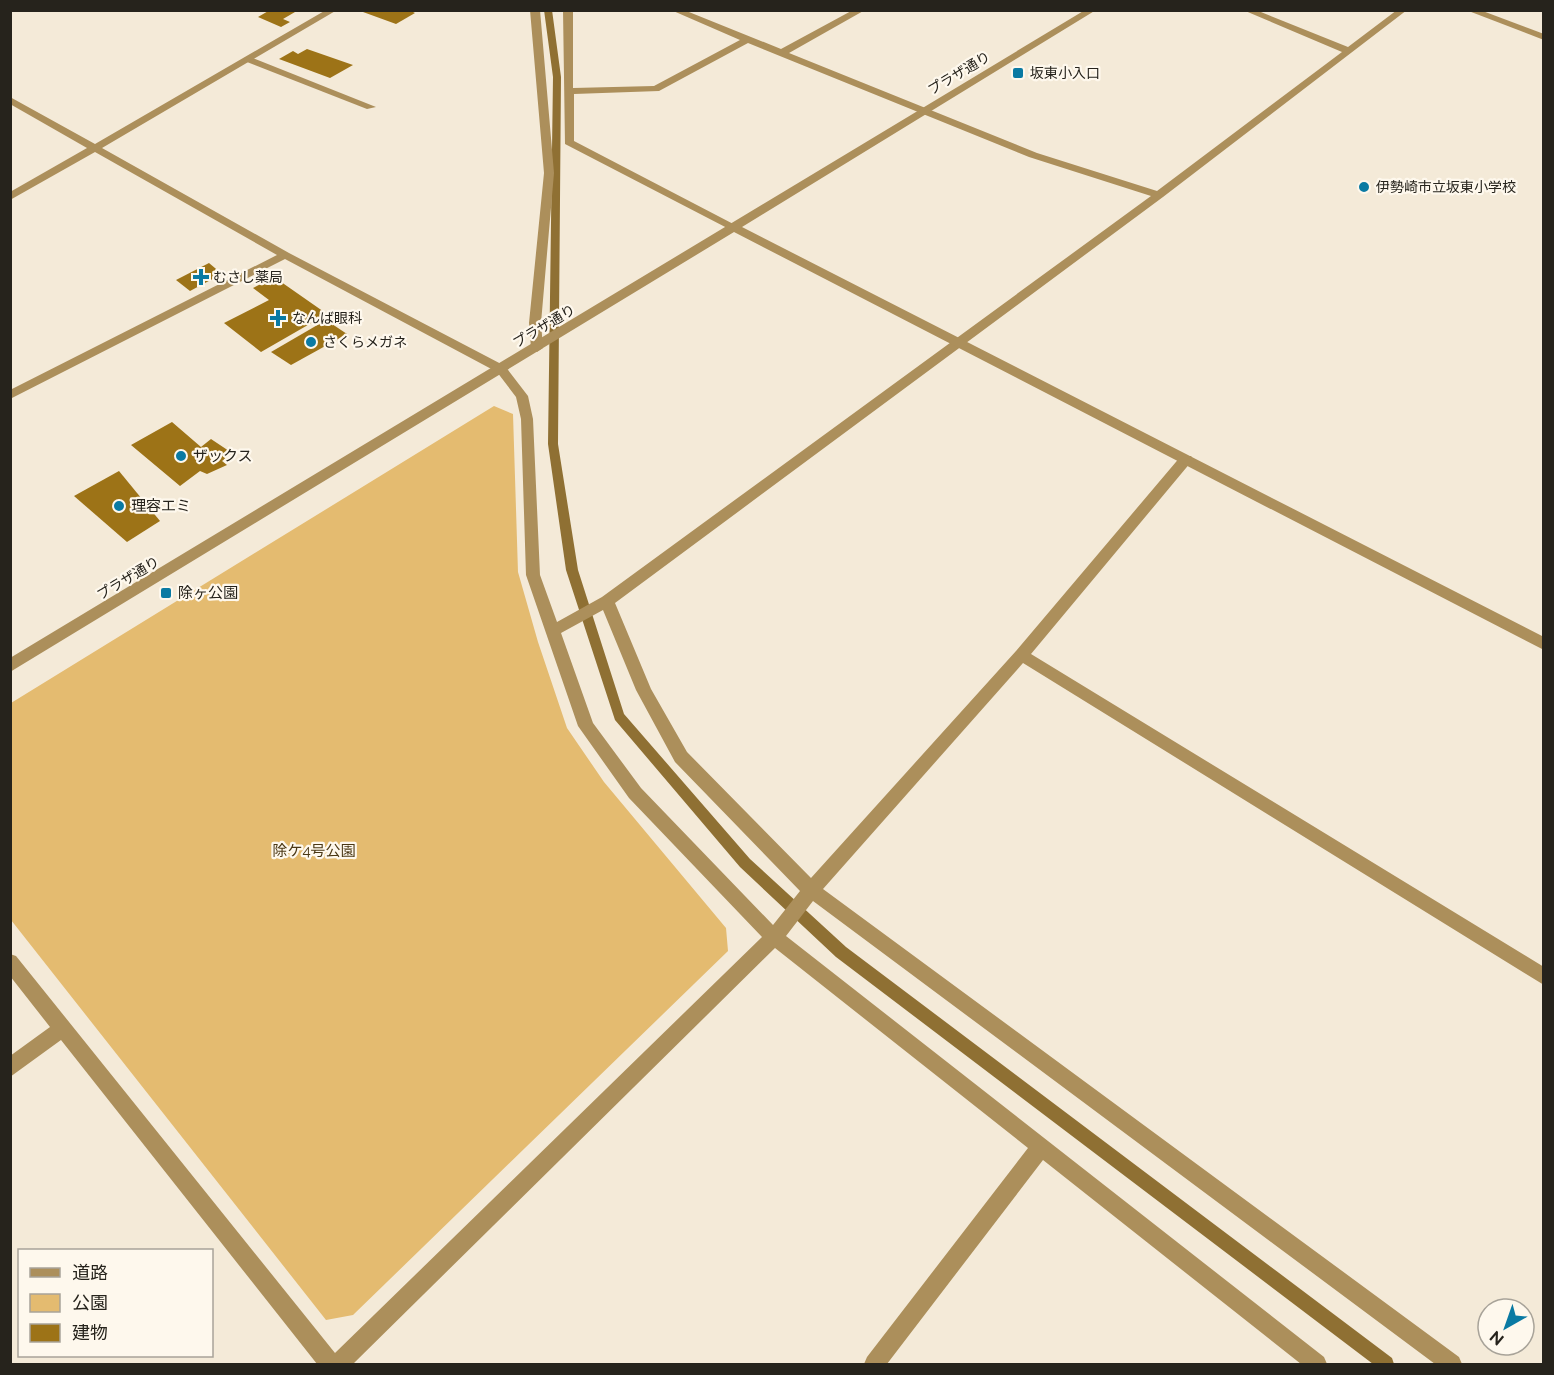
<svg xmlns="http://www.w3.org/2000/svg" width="1554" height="1375" viewBox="0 0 1554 1375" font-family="Raleway,'Noto Sans JP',sans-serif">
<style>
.green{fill:#e4bb70}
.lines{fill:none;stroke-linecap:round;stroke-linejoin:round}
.stream{fill:#8f7033;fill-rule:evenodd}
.building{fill:#9d7317}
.service{fill:#ac8f5b;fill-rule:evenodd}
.minor{fill:#ac8f5b;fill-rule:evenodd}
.tertiary{fill:#ac8f5b;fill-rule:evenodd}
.poi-dot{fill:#0a7aa3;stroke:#fef8ed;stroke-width:2}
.labels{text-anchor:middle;stroke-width:4.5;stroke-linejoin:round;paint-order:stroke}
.far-street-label{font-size:14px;fill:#26231c;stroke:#fef8ed}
.far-poi-label{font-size:14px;fill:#26231c;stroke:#fef8ed;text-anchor:start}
.poi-label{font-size:15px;fill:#26231c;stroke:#fef8ed;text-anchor:start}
.park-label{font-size:15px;fill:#4b3815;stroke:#fef8ed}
</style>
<rect width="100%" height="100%" fill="#f4ead8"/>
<polygon class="green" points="494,406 513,414 518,572 538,642 567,728 604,782 726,928 728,951 353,1315 326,1320 11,920 11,703"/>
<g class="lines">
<polygon class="stream" points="544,10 552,10 561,77 558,444 578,570 624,714 750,859 846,947 1392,1358 1394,1364 1373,1364 836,957 740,867 615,720 566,570 548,444 553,77"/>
</g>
<g class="building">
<polygon points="270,10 290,10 295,12 283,19 290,22 281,27 258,17"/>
<polygon points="365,10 409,10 415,13 396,24 363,12"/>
<polygon points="307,49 353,65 330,78 279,59 293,51 298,54"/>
<polygon points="209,263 222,274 190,291 176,280"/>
<polygon points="274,277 327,314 261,352 224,323 269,300 253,288"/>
<polygon points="326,320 347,334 291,365 271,352"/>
<polygon points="172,422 201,447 211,439 232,453 222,461 227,465 207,474 200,471 180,486 131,445"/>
<polygon points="119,471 160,521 127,542 74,496"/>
</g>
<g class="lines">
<polygon class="service" points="247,58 253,58 376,107 367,109 247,62"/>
<g class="minor">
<path d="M326 10H337L102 148 289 253 505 366 528 396 533 419 540 575 557 622 602 597 1151 196 1029 157 748 43 659 91 574 94V141L741 228 735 231 731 230 565 144 563 10H573V88L654 86 740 40 671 10H684L781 49 853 10H865L789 53 1037 153 1157 191 1342 52 1243 10H1256L1348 47 1397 10H1407L1163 197 615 603 651 689 687 752 811 878 1016 651 1181 456H1191L1193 459 1191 462 1031 654 1544 967V985L1023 663 823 889 1459 1357 1462 1364H1435L813 901 786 936 1324 1357 1327 1364H1301L1043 1160 887 1364H864L867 1357 1028 1148 775 948 353 1364H317L61 1040 10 1077V1056L50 1027 10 976V954L16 956 335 1353 762 937 629 798 578 726 526 575 521 419 516 397 497 372 285 259 10 399V390L277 255 95 152 10 200V192L87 148 10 104V97L95 144ZM603 610 636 690 675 762 800 891 773 925 641 788 593 723 561 633Z"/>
<polygon points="530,10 540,10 554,173 541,323 543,348 537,352 531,348 529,323 544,173"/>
<polygon points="1466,10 1480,10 1544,34 1544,40"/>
</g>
<polygon class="tertiary" points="1085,10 1096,10 742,227 1544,637 1544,650 734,232 10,672 10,658"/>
</g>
<g class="poi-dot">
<rect x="1012" y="67" width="12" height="12" rx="3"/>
<circle cx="1364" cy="187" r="6"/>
<path d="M198 268h6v6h6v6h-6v6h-6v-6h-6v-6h6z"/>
<path d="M275 309h6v6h6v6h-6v6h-6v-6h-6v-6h6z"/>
<circle cx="311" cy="342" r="6"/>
<circle cx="181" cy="456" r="6"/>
<circle cx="119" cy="506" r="6"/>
<rect x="160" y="587" width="12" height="12" rx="3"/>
</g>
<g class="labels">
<g class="far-street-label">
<text transform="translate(959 73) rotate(-31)" y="5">プラザ通り</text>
<text transform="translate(544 326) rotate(-31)" y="5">プラザ通り</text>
<text transform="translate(128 578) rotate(-31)" y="5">プラザ通り</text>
</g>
<g class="far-poi-label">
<text x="1030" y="78">坂東小入口</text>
<text x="1376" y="192">伊勢崎市立坂東小学校</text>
<text x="213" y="282">むさし薬局</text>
<text x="292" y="323">なんば眼科</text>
<text x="323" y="347">さくらメガネ</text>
</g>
<g class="poi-label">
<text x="193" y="461">ザックス</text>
<text x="131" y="511">理容エミ</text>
<text x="178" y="598">除ヶ公園</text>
</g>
<g class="park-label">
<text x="314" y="856">除ケ4号公園</text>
</g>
</g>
<rect width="1554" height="1375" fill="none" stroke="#26231c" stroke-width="24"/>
<rect x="18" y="1249" width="195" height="108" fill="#fef8ed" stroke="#a8a399" stroke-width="1.5"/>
<rect x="30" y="1268" width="30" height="9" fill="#ac8f5b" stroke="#a8a399" stroke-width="1.5"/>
<text x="72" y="1279" font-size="18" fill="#26231c">道路</text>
<rect x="30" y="1294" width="30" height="18" fill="#e4bb70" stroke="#a8a399" stroke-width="1.5"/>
<text x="72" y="1309" font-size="18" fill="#26231c">公園</text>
<rect x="30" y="1324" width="30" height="18" fill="#9d7317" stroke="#a8a399" stroke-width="1.5"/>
<text x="72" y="1339" font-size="18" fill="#26231c">建物</text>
<g transform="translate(1506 1327) rotate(220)"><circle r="28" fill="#fef8ed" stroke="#a8a399" stroke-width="1.5"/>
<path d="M0-4.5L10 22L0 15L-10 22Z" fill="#0a7aa3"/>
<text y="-9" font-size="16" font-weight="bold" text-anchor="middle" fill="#26231c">N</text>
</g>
</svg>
